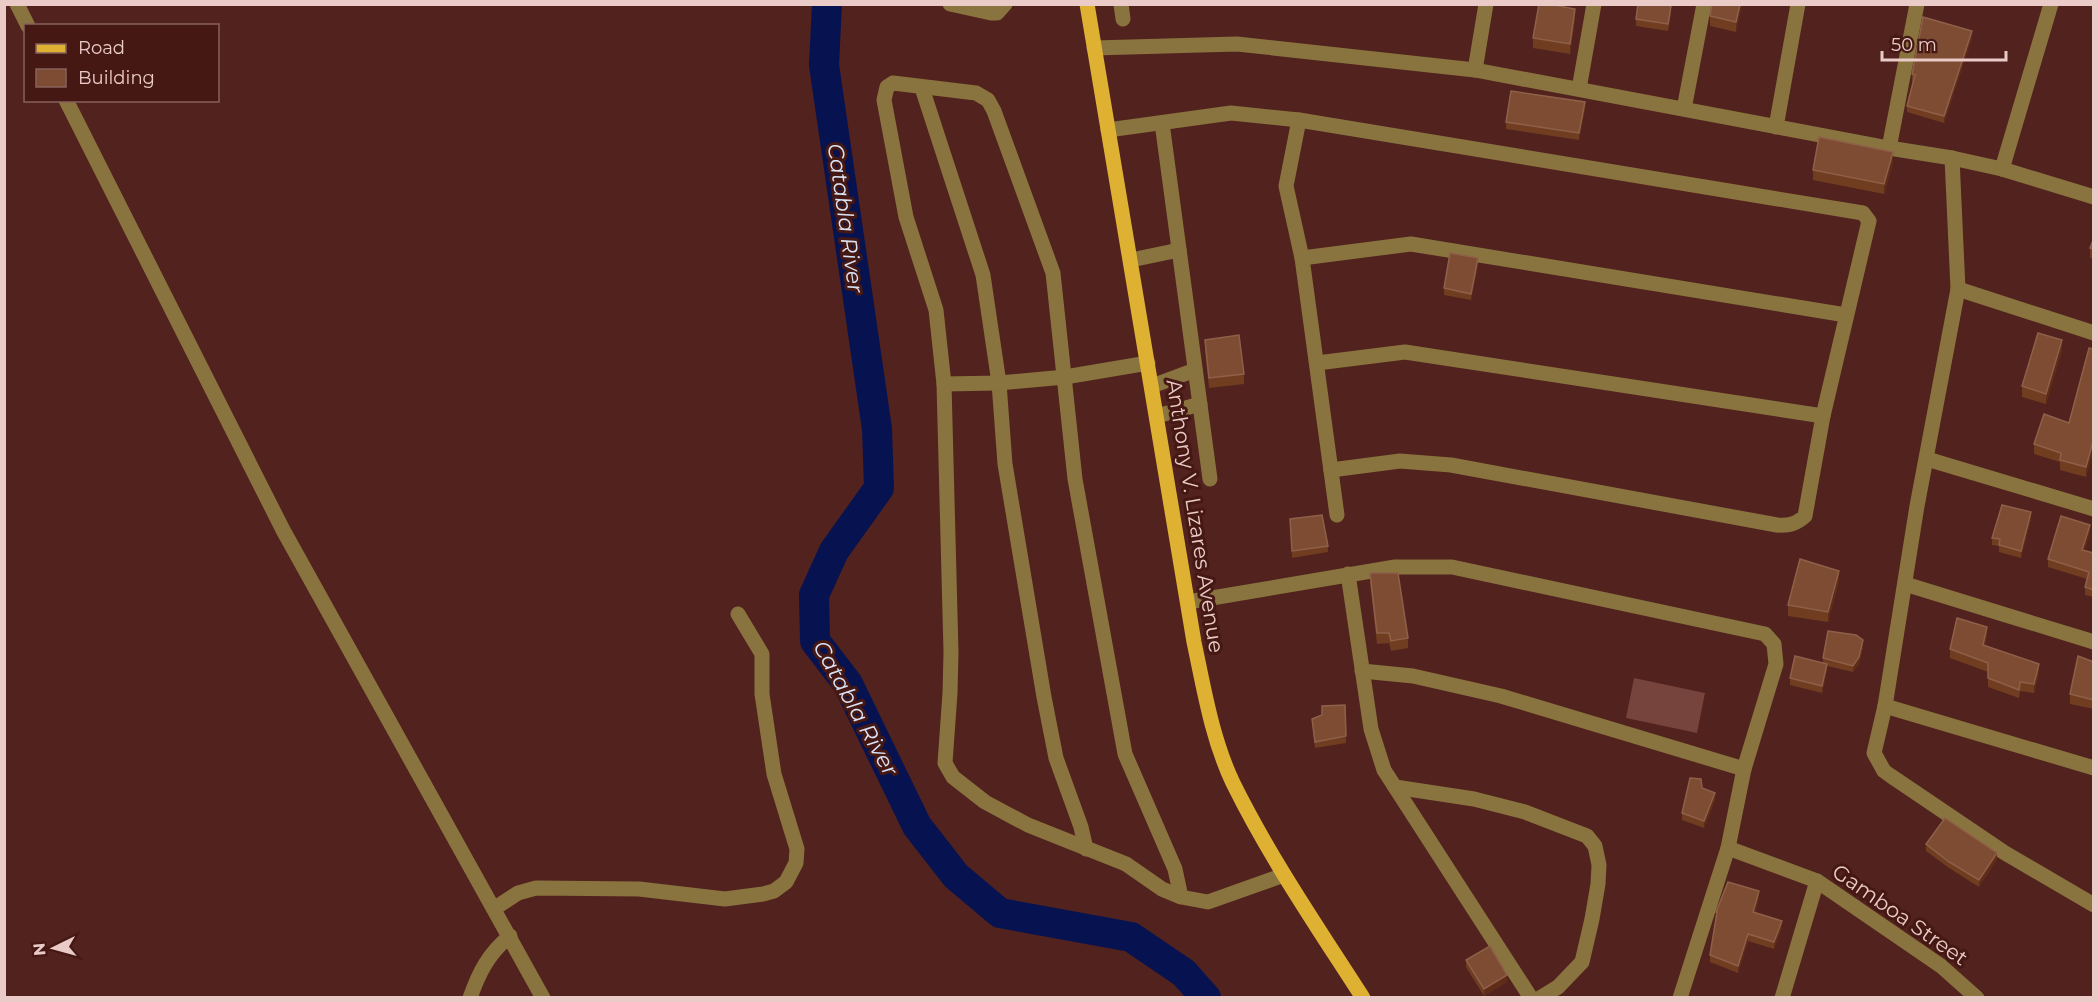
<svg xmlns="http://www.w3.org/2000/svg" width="2098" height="1002" viewBox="0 0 2098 1002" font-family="Montserrat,sans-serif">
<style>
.green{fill:#77433d}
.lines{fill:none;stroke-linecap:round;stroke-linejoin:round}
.river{stroke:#071350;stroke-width:30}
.minor{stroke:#89733e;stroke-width:15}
.major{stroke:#dfb132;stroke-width:15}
.wall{fill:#713d20}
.shaded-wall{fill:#5f2c17}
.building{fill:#7e4c32;stroke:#8f6049;stroke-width:1.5}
.labels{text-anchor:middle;stroke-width:6;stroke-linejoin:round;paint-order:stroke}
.street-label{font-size:21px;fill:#eacbc7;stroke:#451814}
.water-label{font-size:22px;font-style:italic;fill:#dae3f6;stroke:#451814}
</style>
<rect width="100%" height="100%" fill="#51221e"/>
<polygon class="green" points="1634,678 1705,693 1697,733 1626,718"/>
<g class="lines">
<polyline class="river" points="827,4 824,65 877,429 879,488 834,551 814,595 815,641 848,684 917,826 956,876 1000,913 1131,937 1184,973 1206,998"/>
<g class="minor">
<polyline points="17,4 28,26"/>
<polyline points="950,4 991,13 997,13 1005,4"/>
<polyline points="1121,4 1123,19"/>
<polyline points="1094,48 1237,44 1475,70 1889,148 1952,158 1958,289 1917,506 1885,706 1874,753 1884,771 1891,776 2005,853 2094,905"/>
<polyline points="1475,70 1486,4"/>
<polyline points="922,88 983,275 999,383 1005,464 1044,697 1056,758 1081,827 1086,849"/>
<polyline points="1579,89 1594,4"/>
<polyline points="66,100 283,530 543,998"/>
<polyline points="1684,109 1704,4"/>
<polyline points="1299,120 1286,186 1302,258 1337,515"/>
<polyline points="1162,123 1210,479"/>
<polyline points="1776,127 1798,4"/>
<path d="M1108 130 1231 113 1299 120 1863 213 1869 221 1823 416 1805 516C1796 524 1789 526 1777 525L1451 465 1400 461 1331 470"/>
<polyline points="1889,148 1917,4"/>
<polyline points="1952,158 2002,169 2094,197"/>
<polyline points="2002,169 2051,4"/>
<polyline points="1302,258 1411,244 1846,315"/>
<polyline points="1131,260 1179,250"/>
<polyline points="1958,289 2094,333"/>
<polyline points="1317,363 1405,352 1823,416"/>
<polyline points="944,384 999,383 1065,377 1148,363"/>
<polyline points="1152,386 1195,370"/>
<polyline points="1157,416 1200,404"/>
<polyline points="1927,459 2094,509"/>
<polyline points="1348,574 1371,729 1384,770 1531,998"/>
<polyline points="1905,584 2094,642"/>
<polyline points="1188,602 1395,567 1452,567 1765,634 1774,644 1776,664 1744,769 1728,848 1680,998"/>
<polyline points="1362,671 1413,676 1501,696 1744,769"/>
<polyline points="1885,706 2094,768"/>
<polyline points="1395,787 1474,799 1525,812 1587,836 1595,846 1599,865 1598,884 1592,919 1582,962 1558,987 1540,998"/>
<polyline points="1728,848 1817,881 1941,966 1977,998"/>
<polyline points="1181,897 1175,869 1125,754 1075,479 1053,273 994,111 988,100 976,93 893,83 887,87 884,100 906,217 936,310 944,384 951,652 950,693 945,763 953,777 985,802 1028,825 1126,864 1162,889 1181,897 1208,902 1284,875"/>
<polyline points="495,908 518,893 536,888 639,889 725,899 763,894 774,891 786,882 796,863 797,849 774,774 762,694 762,654 738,614"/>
<path d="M470 998C479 972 489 953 510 936"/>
<polyline points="1782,998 1817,881"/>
</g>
<path class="major" d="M1087 4 1194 642C1204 689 1212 739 1233 783 1270 858 1318 928 1363 998"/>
</g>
<g class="wall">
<polygon points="1742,4 1736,32 1710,26 1710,16"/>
<polygon points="1671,13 1668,31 1636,26 1636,19"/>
<polygon points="1575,19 1570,54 1533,48 1533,38"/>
<polygon points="1972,38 1944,123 1907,112 1907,106 1914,81 1912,81 1912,74"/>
<polygon points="1585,109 1579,140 1506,129 1506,122"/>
<polygon points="1893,163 1884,194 1813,180 1813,170"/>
<polygon points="2094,238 2094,259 2090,258 2090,248"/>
<polygon points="1478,265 1471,300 1444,295 1444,288"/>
<polygon points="1205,340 1244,374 1244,384 1209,388 1205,350"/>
<polygon points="2094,349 2094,447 2086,477 2060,470 2060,462 2034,454 2034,444 2069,423"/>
<polygon points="2062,350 2046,404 2022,397 2022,386"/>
<polygon points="1290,519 1328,546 1328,552 1292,558"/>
<polygon points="2031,519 2021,558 1999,552 1999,546 1992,545 1992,538"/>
<polygon points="2090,533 2084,551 2094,553 2094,597 2085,595 2085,587 2087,579 2048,567 2048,559"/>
<polygon points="1370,573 1408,638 1408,648 1391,651 1389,643 1377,644 1370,583"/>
<polygon points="1839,581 1828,622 1788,616 1788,605"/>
<polygon points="1987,635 1985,645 2039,673 2034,693 2020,691 2019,698 1988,687 1988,672 1950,658 1950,649"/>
<polygon points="1863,647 1859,664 1853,672 1827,666 1827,670 1822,693 1790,685 1790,678 1823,663 1823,658"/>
<polygon points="2094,662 2094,709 2070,704 2070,694"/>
<polygon points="1345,705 1346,743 1315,748 1312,719"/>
<polygon points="1702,788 1715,800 1704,828 1682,820 1682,813"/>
<polygon points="1926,844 1997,859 1979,887 1949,868 1926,851"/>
<polygon points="1759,897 1755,913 1782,927 1774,949 1748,941 1738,973 1710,962 1710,955 1716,919 1716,912"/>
<polygon points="1466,960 1507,982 1484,996 1466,967"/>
</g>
<g class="shaded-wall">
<polygon points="1740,4 1742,4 1736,32 1736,22"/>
<polygon points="1575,9 1575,19 1570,54 1570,44"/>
<polygon points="1972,31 1972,38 1944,123 1944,116"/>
<polygon points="1585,102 1585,109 1579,140 1579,133"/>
<polygon points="1893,152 1893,163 1884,194 1884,184"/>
<polygon points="1478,258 1478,265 1471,300 1471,294"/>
<polygon points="2062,340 2062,350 2046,404 2046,394"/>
<polygon points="2094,438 2094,447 2086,477 2086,467"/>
<polygon points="2031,512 2031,519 2021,558 2021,551"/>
<polygon points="2090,525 2090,533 2082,558 2082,550"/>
<polygon points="1839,571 1839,581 1828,622 1828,612"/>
<polygon points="1987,627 1987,635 1983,653 1983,645"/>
<polygon points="1863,640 1863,647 1859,664 1853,672 1853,666"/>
<polygon points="1827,664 1827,670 1822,693 1822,686"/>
<polygon points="2039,664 2039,673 2034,693 2034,684"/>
<polygon points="1715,793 1715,800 1704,828 1704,821"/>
<polygon points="1997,853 1997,859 1979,887 1979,880"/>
<polygon points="1759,891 1759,897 1753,919 1753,912"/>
<polygon points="1782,921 1782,927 1774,949 1774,942"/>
<polygon points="1748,934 1748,941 1738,973 1738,966"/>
<polygon points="1507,975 1507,982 1484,996 1484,989"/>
</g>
<g class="building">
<polygon points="1539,4 1549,4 1575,9 1570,44 1533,38"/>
<polygon points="1638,4 1661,4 1671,6 1668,24 1636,19"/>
<polygon points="1712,4 1740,4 1736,22 1710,16"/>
<polygon points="1923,17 1972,31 1944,116 1907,106 1915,75 1912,74"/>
<polygon points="1511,91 1585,102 1579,133 1506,122"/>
<polygon points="1819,137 1893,152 1884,184 1813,170"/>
<polygon points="2094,238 2094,249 2090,248"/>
<polygon points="1450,253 1478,258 1471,294 1444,288"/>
<polygon points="2038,333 2062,340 2046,394 2022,386"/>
<polygon points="1239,335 1244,374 1209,378 1205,340"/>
<polygon points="2089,348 2094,349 2094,438 2086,467 2060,460 2061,453 2034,444 2044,414 2069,423"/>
<polygon points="2002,505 2031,512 2021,551 1999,545 2000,539 1992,538"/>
<polygon points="1322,515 1328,546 1292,551 1290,519"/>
<polygon points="2061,516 2090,525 2082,550 2094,553 2094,590 2085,587 2089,572 2048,559"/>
<polygon points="1800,559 1839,571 1828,612 1788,605"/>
<polygon points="1370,573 1398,573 1408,638 1391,641 1389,633 1377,633"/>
<polygon points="1957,618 1987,627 1983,645 2039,664 2034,684 2020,682 2019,690 1988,678 1988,663 1950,649"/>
<polygon points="1828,631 1856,635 1863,640 1859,657 1853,666 1823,658"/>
<polygon points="1795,656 1827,664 1822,686 1790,678"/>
<polygon points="2078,656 2094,662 2094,700 2070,694"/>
<polygon points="1345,705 1346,736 1315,742 1312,719 1322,715 1322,706"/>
<polygon points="1690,778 1701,779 1702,788 1715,793 1704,821 1682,813"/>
<polygon points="1945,818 1997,853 1979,880 1949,862 1926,844"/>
<polygon points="1728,882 1759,891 1753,912 1782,921 1774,942 1748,934 1738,966 1710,955 1717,912 1716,912"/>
<polygon points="1490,946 1507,975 1484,989 1466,960"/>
</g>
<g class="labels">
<g class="street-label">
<text transform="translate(1195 516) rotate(81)" y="7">Anthony V. Lizares Avenue</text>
<text transform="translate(1900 915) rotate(35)" y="7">Gamboa Street</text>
</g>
<g class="water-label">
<text transform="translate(846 218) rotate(82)" y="8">Catabla River</text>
<text transform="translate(856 708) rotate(61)" y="8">Catabla River</text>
</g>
</g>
<rect width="2098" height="1002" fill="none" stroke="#eacbc7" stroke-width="12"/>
<rect x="24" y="24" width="195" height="78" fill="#451814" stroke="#87605c" stroke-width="1.5"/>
<rect x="36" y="44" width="30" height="9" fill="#dfb132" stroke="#87605c" stroke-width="1.5"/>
<text x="78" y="54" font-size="18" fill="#eacbc7">Road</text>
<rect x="36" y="69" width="30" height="18" fill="#7e4c32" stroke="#87605c" stroke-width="1.5"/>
<text x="78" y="84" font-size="18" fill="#eacbc7">Building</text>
<g transform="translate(54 948) rotate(265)" stroke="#451814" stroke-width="4.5" paint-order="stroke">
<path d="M0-4.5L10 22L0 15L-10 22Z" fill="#eacbc7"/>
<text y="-9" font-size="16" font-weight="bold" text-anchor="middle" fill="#eacbc7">N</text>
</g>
<path d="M1882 51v9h124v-9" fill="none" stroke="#eacbc7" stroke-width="3"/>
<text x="1891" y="51" font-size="18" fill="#eacbc7" stroke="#451814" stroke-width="4.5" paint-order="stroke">50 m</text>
</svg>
